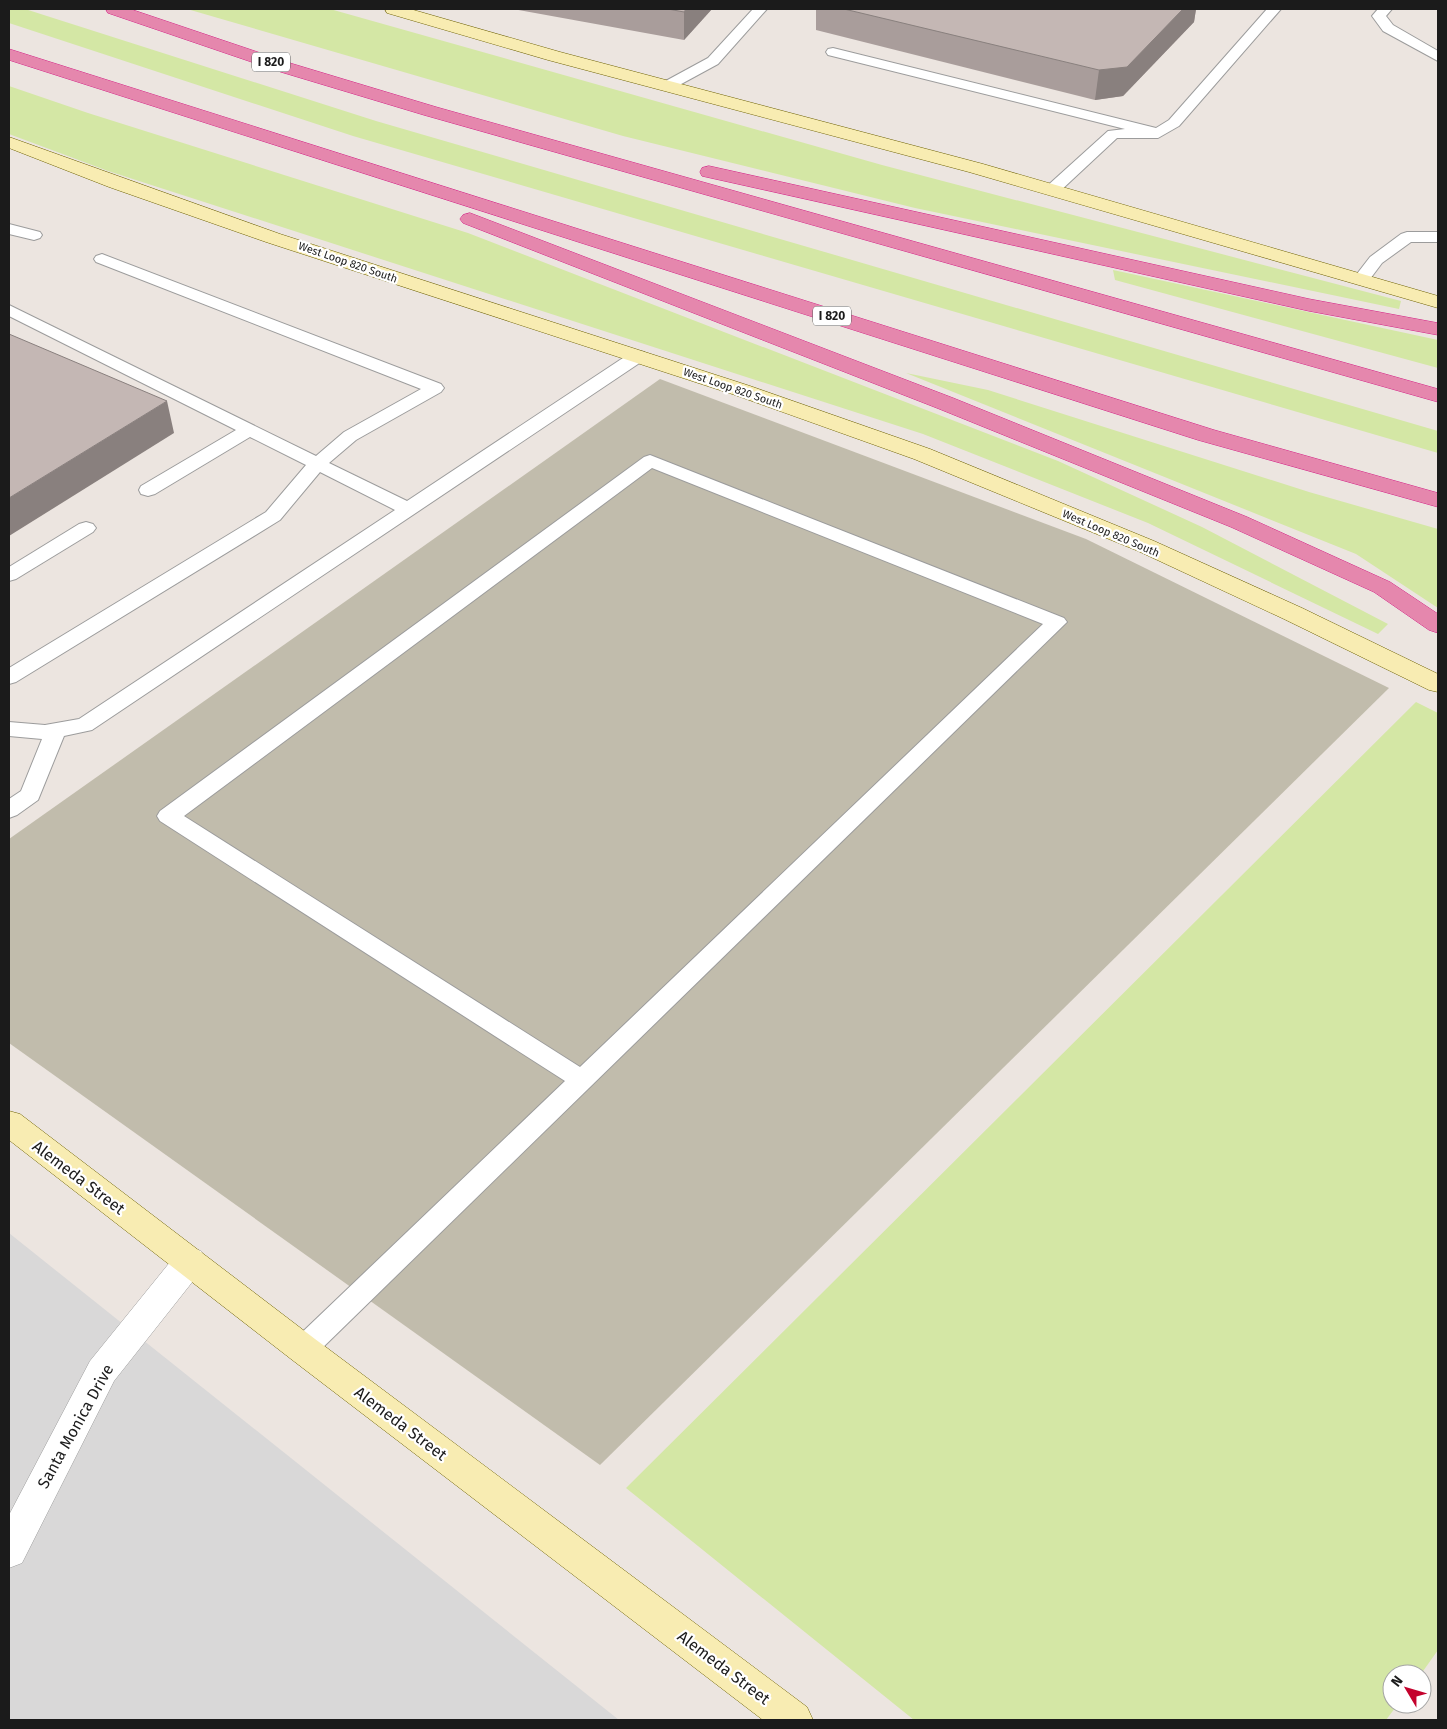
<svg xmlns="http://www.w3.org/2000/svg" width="1447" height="1729" viewBox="0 0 1447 1729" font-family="'Fira Sans',sans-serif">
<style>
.residential{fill:#d9d8d8}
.construction{fill:#c1bcac}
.grass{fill:#d4e7a5}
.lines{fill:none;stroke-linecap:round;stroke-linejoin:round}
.lane-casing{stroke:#9c9c9c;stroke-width:2}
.street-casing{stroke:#9c9c9c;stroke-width:1}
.secondary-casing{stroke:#6e6205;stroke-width:1}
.highway-casing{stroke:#d32487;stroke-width:1}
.lane{fill:#fff;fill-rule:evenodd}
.street{fill:#fff;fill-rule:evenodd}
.secondary{fill:#f8ecb2;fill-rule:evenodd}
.highway{fill:#e587ad;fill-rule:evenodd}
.wall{fill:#a99d9b}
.shaded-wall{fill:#89807e}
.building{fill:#c4b7b4;stroke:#89807e}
.labels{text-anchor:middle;stroke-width:4.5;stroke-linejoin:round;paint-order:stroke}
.far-street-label{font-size:11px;fill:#1b1b1b;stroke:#fff}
.shield{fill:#fff;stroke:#5f5f5f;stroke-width:1}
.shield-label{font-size:12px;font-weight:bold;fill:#1b1b1b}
.near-street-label{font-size:16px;fill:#1b1b1b;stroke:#fff}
</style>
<rect width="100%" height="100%" fill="#ece5e0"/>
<polygon class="residential" points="9,1233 619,1720 9,1720"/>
<polygon class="construction" points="660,379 1086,539 1389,688 600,1465 9,1043 9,839"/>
<g class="grass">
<polygon points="9,9 25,9 376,121 1438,431 1438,453 353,136 9,23"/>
<polygon points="187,9 330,9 882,165 1401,301 1399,309 915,208 623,136"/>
<polygon points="9,86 88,113 468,233 1058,461 1202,527 1388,624 1378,634 1148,523 923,434 108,171 9,134"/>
<polygon points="1113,270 1438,340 1438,368 1115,280"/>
<polygon points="906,373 988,390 1309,492 1438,529 1438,608 1356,554"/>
<polygon points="1416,702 1438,713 1438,1650 1421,1674 1392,1674 1392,1704 1398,1704 1386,1720 914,1720 626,1488"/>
</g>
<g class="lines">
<defs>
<g id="lane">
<polygon points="753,9 767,9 718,64 672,89 662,89 660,86 662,83 708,58"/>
<polygon points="1267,9 1281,9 1179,126 1158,138 1117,138 1058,193 1046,193 1044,190 1046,187 1108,131 1125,129 828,55 826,52 828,49 833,48 1156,128 1169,120"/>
<polygon points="1378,9 1392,9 1386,16 1393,25 1438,51 1438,61 1383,31 1372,16"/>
<polygon points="9,224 40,232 42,235 40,238 34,240 9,234"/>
<polygon points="1407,232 1438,232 1438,242 1411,242 1382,263 1367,283 1355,283 1353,279 1370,257 1401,234"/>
<polygon points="102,254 441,384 444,388 441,392 356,440 329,463 407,501 632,352 638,351 644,352 647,356 644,360 92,730 64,736 38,800 17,815 9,818 9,799 21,791 42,739 9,736 9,722 45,725 79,719 395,510 320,472 280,520 16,682 9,684 9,668 266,512 306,465 250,437 155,494 148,496 141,494 139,490 141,486 236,430 9,316 9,305 316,456 344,432 421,389 96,262 94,259 96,256"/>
<path d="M650 455 1064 618 1067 622 313 1357 303 1361 293 1357 289 1349 293 1341 565 1081 160 821 157 816 160 811 644 457ZM652 468 1043 624 580 1067 184 816Z"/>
<polygon points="86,522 93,524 96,528 93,532 16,579 9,581 9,567 79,524"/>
</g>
<polygon id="street" points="190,1247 201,1251 206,1261 201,1271 114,1381 22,1563 9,1568 9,1515 90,1361 179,1251"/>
<g id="secondary">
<polygon points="385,9 410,9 560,52 983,164 1438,296 1438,308 969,172 548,60 387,13"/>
<polygon points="9,137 280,234 750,386 930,449 1154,541 1302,608 1438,674 1438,692 1429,690 1284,619 1138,551 914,459 735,395 266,242 109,187 9,148"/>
<polygon points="9,1111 20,1114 315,1339 807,1707 813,1720 763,1720 291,1359 9,1140"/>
</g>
<g id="highway">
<polygon points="106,9 130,9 293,64 436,107 1438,389 1438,402 424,115 281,72 108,13"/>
<polygon points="9,49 1214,430 1438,493 1438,507 1198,440 9,60"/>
<polygon points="709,166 1309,299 1438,323 1438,335 1309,311 702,176 700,172 702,168"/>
<polygon points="470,213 953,398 1247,517 1390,582 1438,614 1438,633 1429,630 1374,592 1231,527 937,408 463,223 460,219 463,215"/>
</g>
</defs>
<use href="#lane" class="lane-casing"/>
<use href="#street" class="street-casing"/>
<use href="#secondary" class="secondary-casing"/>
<use href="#highway" class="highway-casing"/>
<use href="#lane" class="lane"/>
<use href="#street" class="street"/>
<use href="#secondary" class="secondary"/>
<use href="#highway" class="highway"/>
</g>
<g class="wall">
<polygon points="513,9 712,9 684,40"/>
<polygon points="816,9 1196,9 1194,22 1123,96 1095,100 816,30"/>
</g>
<g class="shaded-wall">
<polygon points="686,9 712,9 684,40 684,12"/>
<polygon points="1183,9 1196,9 1194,22 1123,96 1095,100 1099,70"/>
<polygon points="167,401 174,433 9,536 9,498"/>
</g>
<g class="building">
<polygon points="668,9 686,9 684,12"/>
<polygon points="844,9 1183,9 1127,67 1099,70"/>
<polygon points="9,334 167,401 9,498"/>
</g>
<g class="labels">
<g class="far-street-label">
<text transform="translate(348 262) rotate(19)" y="4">West Loop 820 South</text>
<text transform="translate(733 388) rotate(19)" y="4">West Loop 820 South</text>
<text transform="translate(1111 533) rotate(23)" y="4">West Loop 820 South</text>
</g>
<g class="shield">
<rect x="252" y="52.5" width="38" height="19" rx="4"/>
<rect x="813" y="306.5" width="38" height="19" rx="4"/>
</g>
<g class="shield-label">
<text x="271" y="66">I 820</text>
<text x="832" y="320">I 820</text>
</g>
<g class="near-street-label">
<text transform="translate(79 1177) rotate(37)" y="6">Alemeda Street</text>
<text transform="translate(401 1423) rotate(37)" y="6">Alemeda Street</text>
<text transform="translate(75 1426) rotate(-61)" y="6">Santa Monica Drive</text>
<text transform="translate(724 1667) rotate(37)" y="6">Alemeda Street</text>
</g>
</g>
<rect width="1447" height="1729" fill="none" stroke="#1b1b1b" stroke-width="20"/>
<g transform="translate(1407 1689) rotate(308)"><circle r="24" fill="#ffffff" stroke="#a4a4a4"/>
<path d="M0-4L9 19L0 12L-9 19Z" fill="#c4022d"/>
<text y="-8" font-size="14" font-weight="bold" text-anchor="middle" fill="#1b1b1b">N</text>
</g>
</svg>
